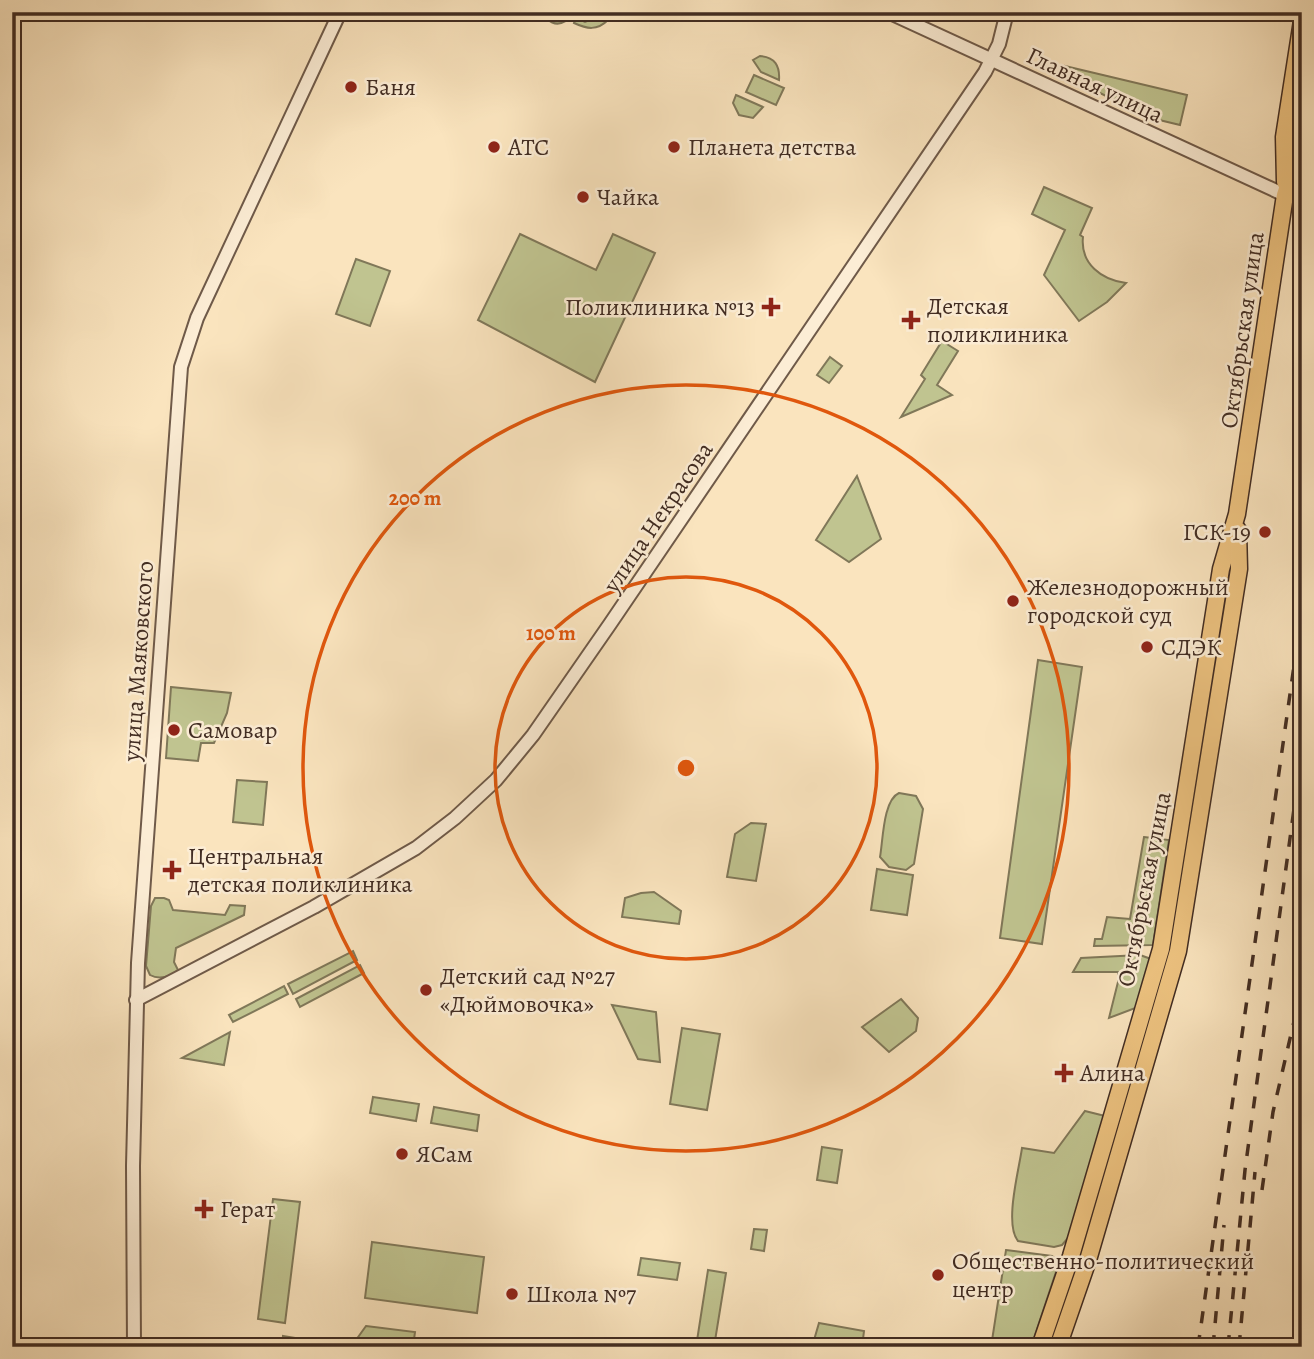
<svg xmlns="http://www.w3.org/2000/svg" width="1314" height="1359" viewBox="0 0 1314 1359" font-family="Alegreya,serif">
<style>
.green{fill:#c0c490;stroke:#807859;stroke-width:2}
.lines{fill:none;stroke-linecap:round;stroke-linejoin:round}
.minor-casing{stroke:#6f5a49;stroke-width:16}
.major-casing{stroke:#412c22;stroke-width:19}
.minor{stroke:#fcedd5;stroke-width:12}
.major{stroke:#edc27f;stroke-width:16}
.rail{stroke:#412c22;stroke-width:3.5;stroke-dasharray:12 12;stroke-linecap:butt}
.ring{fill:none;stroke:#e0570d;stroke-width:3.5}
.poi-dot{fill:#8f2418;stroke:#fcedd5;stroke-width:2.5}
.labels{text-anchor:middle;stroke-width:5;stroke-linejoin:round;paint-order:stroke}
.street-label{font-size:24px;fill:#412c22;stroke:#fcedd5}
.poi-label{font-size:24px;fill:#412c22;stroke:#fcedd5;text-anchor:start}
.centre{fill:#e0570d;stroke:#fcedd5;stroke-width:3.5}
.ring-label{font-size:21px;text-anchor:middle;font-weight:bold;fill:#e0570d;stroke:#fcedd5;stroke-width:5;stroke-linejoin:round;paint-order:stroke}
</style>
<rect width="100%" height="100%" fill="#fae4be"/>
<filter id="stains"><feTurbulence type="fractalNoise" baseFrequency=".00286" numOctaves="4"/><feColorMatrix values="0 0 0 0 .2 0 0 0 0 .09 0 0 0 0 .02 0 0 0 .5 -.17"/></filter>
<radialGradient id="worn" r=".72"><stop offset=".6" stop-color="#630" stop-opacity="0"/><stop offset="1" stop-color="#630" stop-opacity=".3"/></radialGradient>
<g class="green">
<path d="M543 12H561L566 21C556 27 547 22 543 12Z"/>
<path d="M576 18 585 22 592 19 608 20C597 31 587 29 574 23Z"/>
<path d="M760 56C775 57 780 66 779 80L761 72 753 60Z"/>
<polygon points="1065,66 1187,95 1180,125 1151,118 1063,75"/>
<polygon points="754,75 784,88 776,105 746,92"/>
<polygon points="736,95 763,107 753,118 739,115 733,103"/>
<path d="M1044 187 1092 208 1080 235 1083 237C1080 264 1102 280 1126 283L1107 302 1079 321 1044 275 1065 230 1032 214Z"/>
<polygon points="520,234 596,270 613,234 655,253 595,382 478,320"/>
<polygon points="356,259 390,271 370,326 336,314"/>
<polygon points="942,341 958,351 937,385 952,395 901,417 925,379 921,375"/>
<polygon points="830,357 842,366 829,383 817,375"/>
<polygon points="857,476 881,539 849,562 816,540"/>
<polygon points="1038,660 1082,667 1042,944 1000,938"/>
<polygon points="171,687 231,693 227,713 214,743 201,743 198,761 166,758"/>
<polygon points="237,780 267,782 263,825 233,822"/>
<path d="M899 793 916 796 923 809 914 864 906 870 889 867 880 857C883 841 883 800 899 793Z"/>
<polygon points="751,823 766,824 756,881 727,877 735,834"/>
<polygon points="1144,837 1169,840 1153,945 1094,946 1095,939 1102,939 1107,917 1130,919"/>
<polygon points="877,869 913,875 907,915 871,910"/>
<polygon points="654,892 681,911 679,924 622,917 625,898 641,893"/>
<path d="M155 898H164L169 900 173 910 225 915 230 905 245 906 244 915 176 948 174 962 178 970C171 977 159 980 150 975L146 966 151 906Z"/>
<polygon points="353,951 357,960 293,994 288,984"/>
<polygon points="1140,955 1151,959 1138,1007 1109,1018 1118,982 1118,972 1073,972 1081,958"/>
<polygon points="360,965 364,973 300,1007 296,999"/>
<polygon points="284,986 288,994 233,1022 229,1015"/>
<polygon points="901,999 918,1018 916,1031 889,1052 862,1027"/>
<polygon points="612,1005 656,1012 660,1062 638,1059"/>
<polygon points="682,1028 720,1034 707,1110 670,1104"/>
<polygon points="230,1032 224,1065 182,1058"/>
<polygon points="373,1097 419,1104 416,1121 370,1113"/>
<polygon points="434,1107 479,1115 477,1131 431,1123"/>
<path d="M1085 1111 1105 1116 1068 1238 1062 1245 1054 1247 1018 1241C1004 1224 1019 1170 1022 1148L1054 1153Z"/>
<polygon points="822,1147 842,1150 837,1183 817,1180"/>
<polygon points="273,1199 300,1202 285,1323 258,1319"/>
<polygon points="754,1229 767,1230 764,1251 751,1249"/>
<polygon points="372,1242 484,1257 477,1313 365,1298"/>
<polygon points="1006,1250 1052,1256 1058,1261 1057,1269 1031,1347 991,1347"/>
<polygon points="641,1258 680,1263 677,1280 638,1275"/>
<polygon points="708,1270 726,1273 714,1347 696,1347"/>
<polygon points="819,1323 864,1331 862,1347 812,1347"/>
<polygon points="366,1326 415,1332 413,1347 351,1347"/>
<polygon points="283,1336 344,1346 282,1347"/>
</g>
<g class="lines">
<defs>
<g id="minor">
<polyline points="888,12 1285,195"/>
<polyline points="136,1000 314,907 416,848 455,818 496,780 533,735 610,624 985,72 999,44 1007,12"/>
<polyline points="134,1347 133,1166 138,963 181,367 197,318 340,12"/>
</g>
<g id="major">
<polyline points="1285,182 1284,137 1302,21"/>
<polyline points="1040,1347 1071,1256 1161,949 1221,569 1237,514 1285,195 1302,144"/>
<polyline points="1058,1347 1088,1260 1178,951 1239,569 1238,530"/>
</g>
</defs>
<use href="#minor" class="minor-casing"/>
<use href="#major" class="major-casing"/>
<use href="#minor" class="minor"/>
<use href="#major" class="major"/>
<g class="rail">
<polyline points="1262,1190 1273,1112 1302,987"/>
<polyline points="1198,1347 1302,609"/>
<polyline points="1213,1347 1224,1225"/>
<polyline points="1228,1347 1245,1170 1302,750"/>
<polyline points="1239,1347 1255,1172"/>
</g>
</g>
<g class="ring">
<circle cx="686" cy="768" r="191"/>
<circle cx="686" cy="768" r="383"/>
</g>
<g class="poi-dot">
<circle cx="351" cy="87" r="7"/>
<circle cx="494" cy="147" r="7"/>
<circle cx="674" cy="147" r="7"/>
<circle cx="583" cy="197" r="7"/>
<path d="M767.5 296.5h7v7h7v7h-7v7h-7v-7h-7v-7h7z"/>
<path d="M907.5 309.5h7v7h7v7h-7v7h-7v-7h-7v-7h7z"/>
<circle cx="1265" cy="532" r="7"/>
<circle cx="1013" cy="601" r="7"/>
<circle cx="1147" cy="647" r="7"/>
<circle cx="174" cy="730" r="7"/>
<path d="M168.5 859.5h7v7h7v7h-7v7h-7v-7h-7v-7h7z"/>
<circle cx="426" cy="990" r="7"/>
<path d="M1060.5 1062.5h7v7h7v7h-7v7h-7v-7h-7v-7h7z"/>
<circle cx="402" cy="1154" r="7"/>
<path d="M200.5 1198.5h7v7h7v7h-7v7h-7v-7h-7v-7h7z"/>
<circle cx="938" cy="1275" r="7"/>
<circle cx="512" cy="1294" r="7"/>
</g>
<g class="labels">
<g class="street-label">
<text transform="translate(1095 85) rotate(25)" y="8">Главная улица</text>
<text transform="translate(1242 330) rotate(-82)" y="8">Октябрьская улица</text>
<text transform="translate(658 517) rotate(-56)" y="8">улица Некрасова</text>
<text transform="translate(138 661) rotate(-86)" y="8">улица Маяковского</text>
<text transform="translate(1144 889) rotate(-79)" y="8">Октябрьская улица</text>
</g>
<g class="poi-label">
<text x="365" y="95">Баня</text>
<text x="508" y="155">АТС</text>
<text x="688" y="155">Планета детства</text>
<text x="597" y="205">Чайка</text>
<text x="927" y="314">Детская<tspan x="927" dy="28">поликлиника</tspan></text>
<text x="755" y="315" text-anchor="end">Поликлиника №13</text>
<text x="1251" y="540" text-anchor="end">ГСК-19</text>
<text x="1027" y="595">Железнодорожный<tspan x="1027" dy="28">городской суд</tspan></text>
<text x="1161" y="655">СДЭК</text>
<text x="188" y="738">Самовар</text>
<text x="188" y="864">Центральная<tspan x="188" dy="28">детская поликлиника</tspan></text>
<text x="440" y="984">Детский сад №27<tspan x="440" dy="28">«Дюймовочка»</tspan></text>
<text x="1080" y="1081">Алина</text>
<text x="416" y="1162">ЯСам</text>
<text x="220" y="1217">Герат</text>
<text x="952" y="1269">Общественно-политический<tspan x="952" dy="28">центр</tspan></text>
<text x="526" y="1302">Школа №7</text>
</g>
</g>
<circle cx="686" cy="768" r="10" class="centre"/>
<g class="ring-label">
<text x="415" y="505">200 m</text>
<text x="551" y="640">100 m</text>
</g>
<rect width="1314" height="1359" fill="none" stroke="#fae4be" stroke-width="42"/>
<rect x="14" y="14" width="1286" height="1331" fill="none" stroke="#412c22" stroke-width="3.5"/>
<rect x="21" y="21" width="1272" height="1317" fill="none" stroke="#412c22" stroke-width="2"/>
<rect width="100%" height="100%" filter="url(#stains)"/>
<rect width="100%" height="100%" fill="url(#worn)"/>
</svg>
